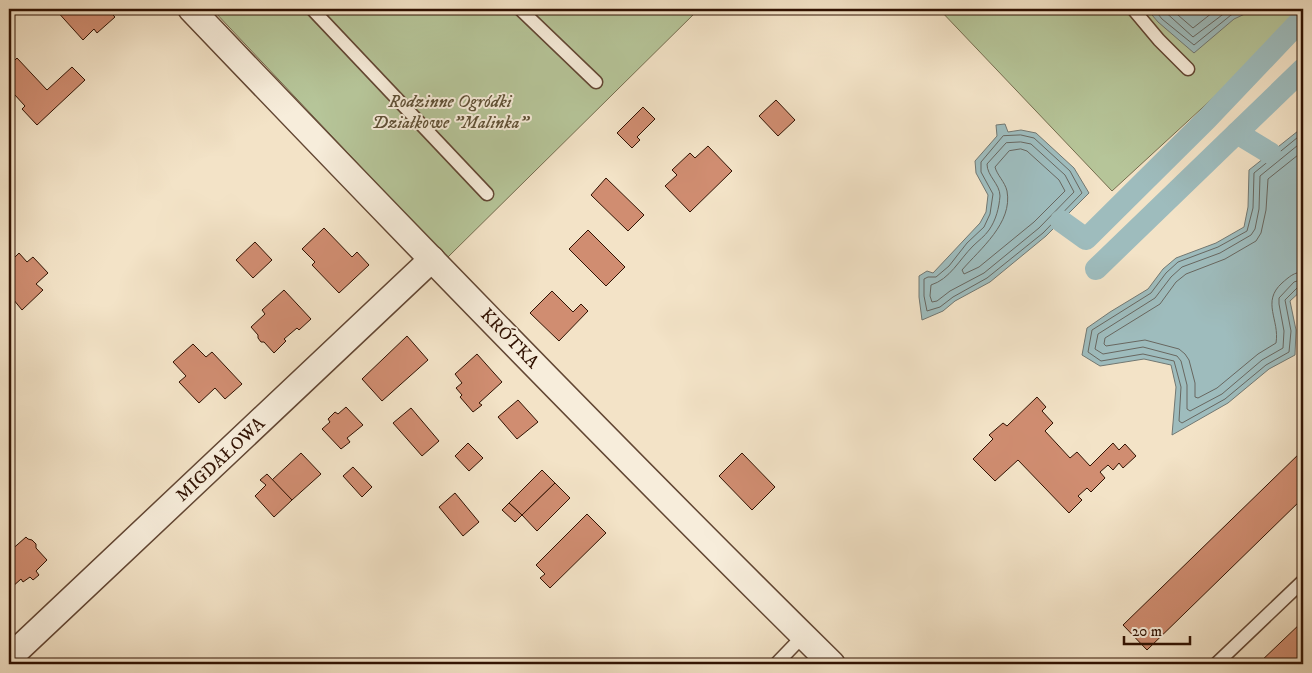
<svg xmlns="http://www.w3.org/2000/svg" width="1312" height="673" viewBox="0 0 1312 673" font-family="'IM FELL DW Pica',serif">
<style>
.green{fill:#b6c599;stroke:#746c4e}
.water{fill:#9ebcbd;stroke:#727872}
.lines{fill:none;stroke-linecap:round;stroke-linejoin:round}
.shore{stroke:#686760;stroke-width:1}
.canal{stroke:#9ebcbd;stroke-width:22}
.building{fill:#d08d71;stroke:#311202}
.service-casing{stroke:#624633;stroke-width:15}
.minor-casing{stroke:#624633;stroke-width:28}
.service{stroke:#f7eddb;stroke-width:12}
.minor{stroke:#f7eddb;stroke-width:25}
.labels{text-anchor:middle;stroke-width:4;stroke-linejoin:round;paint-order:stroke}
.park-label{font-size:18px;font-style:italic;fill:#605137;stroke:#f7eddb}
.street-label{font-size:18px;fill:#311202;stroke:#f7eddb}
</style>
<rect width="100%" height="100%" fill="#f3e3c7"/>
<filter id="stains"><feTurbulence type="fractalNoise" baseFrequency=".004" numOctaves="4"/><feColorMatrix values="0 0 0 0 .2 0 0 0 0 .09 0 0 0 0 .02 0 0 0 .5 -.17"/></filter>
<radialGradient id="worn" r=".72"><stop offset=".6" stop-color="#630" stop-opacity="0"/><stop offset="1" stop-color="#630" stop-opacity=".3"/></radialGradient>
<g class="green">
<polygon points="212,9 699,9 447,258"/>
<polygon points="939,9 1303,9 1303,15 1112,191"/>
</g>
<g class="water">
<polygon points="1147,9 1251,9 1247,13 1234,19 1194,53 1158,22"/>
<polygon points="1005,124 1008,132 1021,130 1036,133 1074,168 1089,193 1046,236 990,282 955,301 943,311 922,320 919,297 919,276 927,271 933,273 980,223 986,212 988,195 976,173 975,161 997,136 996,125"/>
<polygon points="1303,127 1303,289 1290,301 1296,330 1295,355 1269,369 1228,403 1172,435 1176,387 1171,365 1144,359 1100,366 1082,355 1087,328 1110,312 1148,289 1163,269 1176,258 1216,243 1244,227 1248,207 1249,170"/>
</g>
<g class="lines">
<g class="shore">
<polyline points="1154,9 1162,19 1194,45 1231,15 1244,9"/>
<polyline points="1162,9 1193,37 1230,9"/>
<polyline points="1171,9 1193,28 1217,9"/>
<polyline points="1303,133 1254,173 1253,208 1247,231 1218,247 1178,262 1166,273 1151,293 1092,330 1088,352 1101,361 1143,354 1174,361 1181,387 1179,421 1182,423 1225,399 1266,365 1289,352 1291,331 1285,300 1298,287 1303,286"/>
<polygon points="1021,135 1034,138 1070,171 1082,193 1043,233 987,278 953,297 940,307 927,311 924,296 924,279 928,277 936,277 949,266 967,243 984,227 990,214 993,194 981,172 981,162 1003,136"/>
<polyline points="1303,141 1260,176 1259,209 1255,229 1251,235 1220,253 1182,267 1171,277 1155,298 1098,334 1095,349 1103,354 1143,347 1177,356 1181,361 1187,385 1187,409 1190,411 1222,394 1262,360 1283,348 1284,331 1279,304 1279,298 1294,282 1303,279"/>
<path d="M1021 142 1031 144 1065 175 1074 192 1039 228 984 273 950 291 937 301 932 302 930 296 931 285C950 279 959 260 973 246 978 241 985 236 989 230 996 220 999 208 1000 196 1000 184 987 176 987 164L1006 143Z"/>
<path d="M1021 149 1027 151 1059 180 1065 191 1034 222 979 267 964 274 962 270C980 249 1013 223 1007 191 1005 182 997 175 995 167L1009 151Z"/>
<path d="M1303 151 1268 179 1266 210 1261 233 1256 241 1225 259 1186 274 1176 282 1160 304 1105 338 1104 344 1106 346 1145 340 1179 349 1185 354 1189 360 1195 383V397L1198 398 1217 388 1258 354 1276 343C1280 320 1261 302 1282 283 1289 277 1294 272 1303 272"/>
</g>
<g class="canal">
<polyline points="1237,133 1270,153"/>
<polyline points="1061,221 1086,239 1207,119 1303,18"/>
<polyline points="1096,269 1303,69"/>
</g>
</g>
<g class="building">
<polygon points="55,9 116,9 111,13 115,17 97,33 94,29 83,40"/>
<polygon points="17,58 47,90 72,67 85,80 37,125 22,109 25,106 14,94 10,97 9,95 9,66"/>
<polygon points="776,100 795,120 778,136 759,116"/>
<polygon points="643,107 655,119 637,137 640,140 632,148 617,133"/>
<polygon points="708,146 732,171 690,212 665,186 677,175 672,170 690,153 695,158"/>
<polygon points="606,178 644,215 628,231 591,195"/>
<polygon points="324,228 352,257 357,252 369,265 339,293 312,265 315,262 302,249"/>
<polygon points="588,230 625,267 606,286 569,249"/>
<polygon points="255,242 272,260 253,278 236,260"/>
<polygon points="19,253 27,262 33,257 48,273 36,284 43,290 22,310 13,299 9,299 9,263"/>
<polygon points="284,290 311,319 299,330 297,328 284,339 286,341 274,353 264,342 261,342 258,338 258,335 251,327 265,314 262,310"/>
<polygon points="552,291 573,312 581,304 588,311 559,341 530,313"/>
<polygon points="407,336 428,360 382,401 362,379"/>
<polygon points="193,344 206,357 212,352 242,384 225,399 215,388 199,403 179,382 186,376 173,362"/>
<polygon points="477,354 502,382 479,403 482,405 473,412 460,397 462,395 456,388 462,383 455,374"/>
<polygon points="1037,397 1046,407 1042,411 1053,423 1045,431 1070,458 1077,452 1090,466 1113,443 1119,450 1125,444 1136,456 1123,468 1119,463 1113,470 1108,465 1100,472 1105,478 1091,492 1087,488 1078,496 1082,500 1069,513 1018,460 995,481 973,459 993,439 989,435 1003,423 1007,426"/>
<polygon points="518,400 538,422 517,439 498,417"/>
<polygon points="346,407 363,425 347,438 350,442 341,449 322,429 330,422 328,419 335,412 338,414"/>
<polygon points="411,408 439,441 422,456 393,423"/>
<polygon points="468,443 483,458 469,471 455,456"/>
<polygon points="1303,450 1303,498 1147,650 1123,625"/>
<polygon points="301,453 321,474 292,500 272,480"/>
<polygon points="742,453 775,487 752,510 719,476"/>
<polygon points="353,467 372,487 362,497 343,476"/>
<polygon points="542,470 555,483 522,515 509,503"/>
<polygon points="267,474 292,500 274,517 255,496 266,485 260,480"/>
<polygon points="555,483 570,498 537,531 522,515"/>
<polygon points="455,493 479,522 463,536 439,507"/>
<polygon points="509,503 522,515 515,522 502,510"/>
<polygon points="587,514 606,533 550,588 540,578 545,574 536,565"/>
<polygon points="26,537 28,539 32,540 36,544 36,548 47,560 36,571 39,575 33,580 30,577 23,582 21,579 11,588 9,586 9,552"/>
<polygon points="1303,621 1303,664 1258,664"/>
</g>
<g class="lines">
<defs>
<g id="service">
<polyline points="312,9 487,194"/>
<polyline points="520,9 596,82"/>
<polyline points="1133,9 1159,40 1188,69"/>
<polyline points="776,664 803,636"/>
<polyline points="1216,664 1303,581"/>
</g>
<g id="minor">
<path d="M191 9C402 230 615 450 832 664"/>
<polyline points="9,658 432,259"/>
</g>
</defs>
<use href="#service" class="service-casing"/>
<use href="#minor" class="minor-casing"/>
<use href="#service" class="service"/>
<use href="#minor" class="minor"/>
</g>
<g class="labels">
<g class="park-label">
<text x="450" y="107">Rodzinne Ogródki<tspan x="450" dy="21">Działkowe "Malinka"</tspan></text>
</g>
<g class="street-label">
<text transform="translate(510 338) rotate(46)" y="6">KRÓTKA</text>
<text transform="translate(220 459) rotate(-43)" y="6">MIGDAŁOWA</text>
</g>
</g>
<rect width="1312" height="673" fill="none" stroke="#f3e3c7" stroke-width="30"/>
<rect x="10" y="10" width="1292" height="653" fill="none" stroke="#311202" stroke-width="2.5"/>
<rect x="15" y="15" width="1282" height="643" fill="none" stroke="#311202"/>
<path d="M1124 636v8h66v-8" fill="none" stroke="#311202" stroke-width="2.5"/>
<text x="1132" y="636" font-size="15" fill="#311202" stroke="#f7eddb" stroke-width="4" paint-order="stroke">20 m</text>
<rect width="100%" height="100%" filter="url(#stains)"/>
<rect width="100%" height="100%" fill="url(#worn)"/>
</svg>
